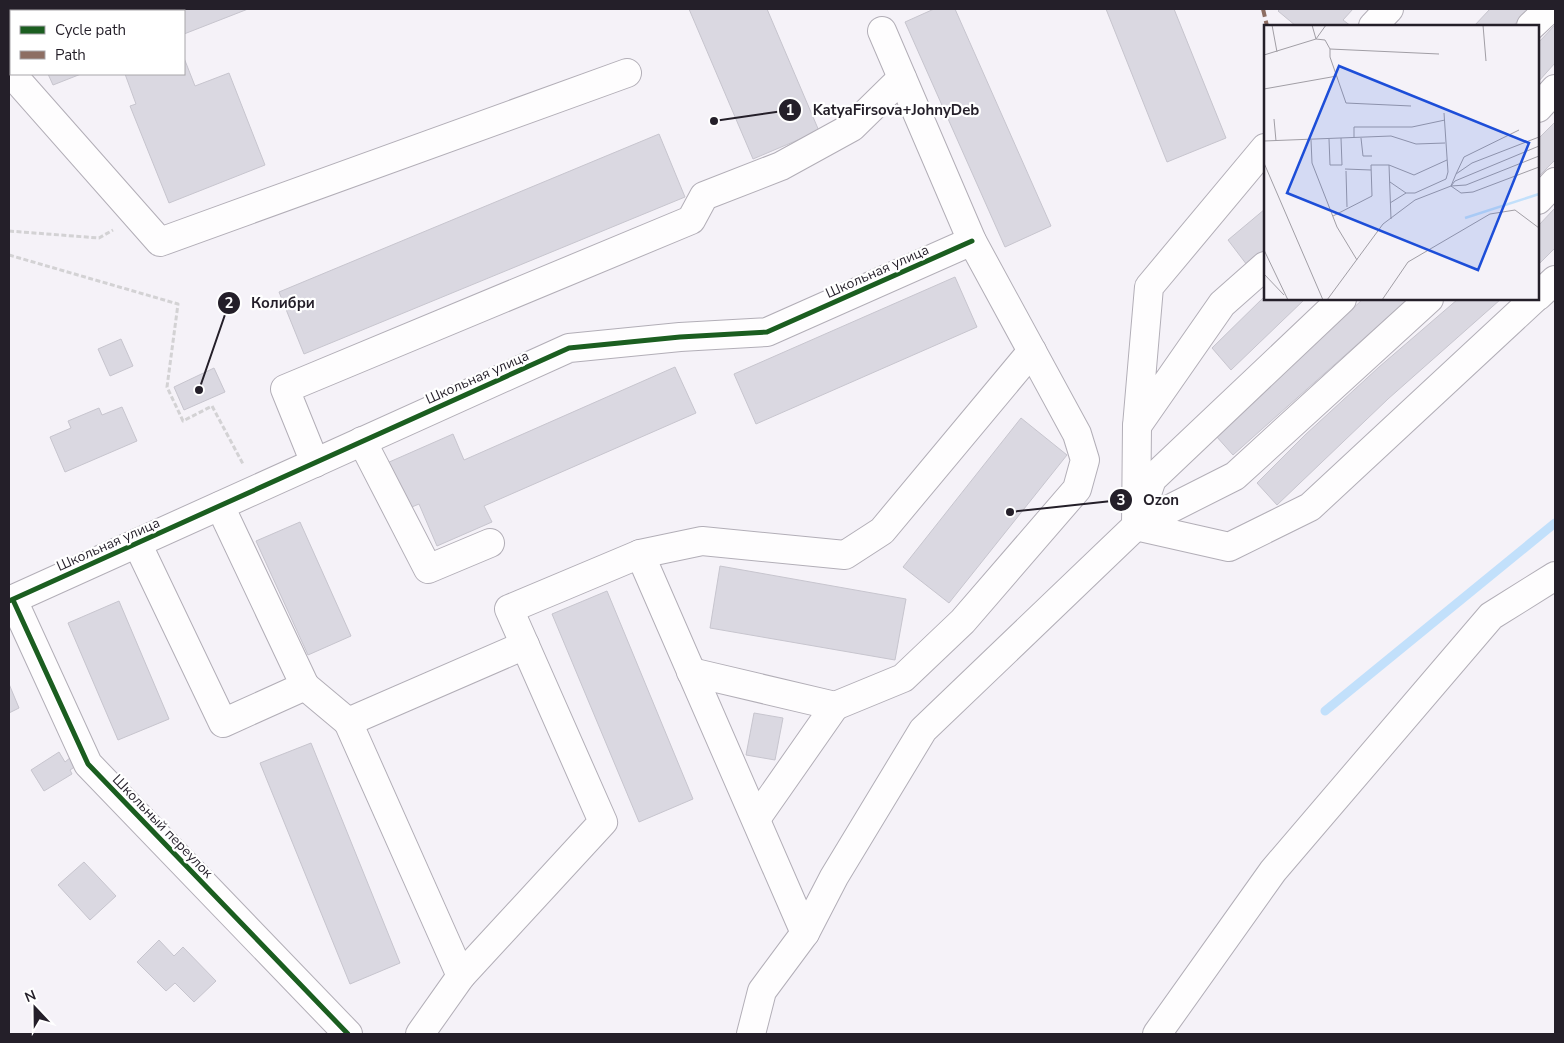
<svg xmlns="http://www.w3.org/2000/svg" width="1564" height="1043" viewBox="0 0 1564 1043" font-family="'Nunito Sans',sans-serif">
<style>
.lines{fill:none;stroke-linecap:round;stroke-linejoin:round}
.stream{stroke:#c2e0fb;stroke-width:9}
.building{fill:#dad8e1;stroke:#c7c5ce}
.minor-casing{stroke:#b2aeb7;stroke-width:30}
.path{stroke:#d3d2d4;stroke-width:3;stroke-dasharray:5 2.5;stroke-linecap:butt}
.minor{stroke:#fefdfe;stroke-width:28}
.quiet{stroke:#8d6e63;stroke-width:4;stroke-dasharray:8 4;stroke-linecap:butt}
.cycleway-casing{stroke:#fff;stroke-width:8}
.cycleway{stroke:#1b5e20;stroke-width:5}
.labels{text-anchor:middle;stroke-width:4.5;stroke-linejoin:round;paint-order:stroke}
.street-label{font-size:14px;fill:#241f29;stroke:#fff}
.inset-river{fill:none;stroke:#c2e0fb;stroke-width:2.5}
.inset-road{fill:none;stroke:#a19ea5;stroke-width:1}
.view{fill:#1d4ed8;fill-opacity:0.15;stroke:#1d4ed8;stroke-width:2.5}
.inset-edge{fill:none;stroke:#241f29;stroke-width:2.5}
.leader{fill:none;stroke:#241f29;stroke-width:2}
.callout-dot{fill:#241f29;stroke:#fff;stroke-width:2}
.mark-label{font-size:15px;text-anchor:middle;font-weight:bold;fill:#fff}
.callout-label{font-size:15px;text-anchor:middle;font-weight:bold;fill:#241f29;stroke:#fff;stroke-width:4.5;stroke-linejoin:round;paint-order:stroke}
</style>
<rect width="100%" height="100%" fill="#f5f2f8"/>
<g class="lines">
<polyline class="stream" points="1325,711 1555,523"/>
</g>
<g class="building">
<polygon points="92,9 248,9 184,34 184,11 85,11"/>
<polygon points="689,9 767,9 819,131 753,159"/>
<polygon points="934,9 955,9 1051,226 1005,247 905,22"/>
<polygon points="1106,9 1174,9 1226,138 1167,162"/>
<polygon points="1280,9 1353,9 1343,20 1351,26 1296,26 1278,11"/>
<polygon points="1490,9 1529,9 1513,26 1474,26"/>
<polygon points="1555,25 1555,63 1538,82 1538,43"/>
<polygon points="184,58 195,86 229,73 265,165 169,203 130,106 136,104 125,74 184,74"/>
<polygon points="48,74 81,74 53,85"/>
<polygon points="1555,122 1555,160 1538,177 1538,139"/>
<polygon points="659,134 685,197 304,354 279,292"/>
<polygon points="1555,208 1555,248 1538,265 1538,226"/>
<polygon points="1265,209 1265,249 1247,265 1228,240"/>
<polygon points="955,277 977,327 756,424 734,374"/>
<polygon points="1265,296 1265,299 1305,299 1231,370 1212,348"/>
<polygon points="1363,299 1408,299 1233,455 1216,436"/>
<polygon points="1458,299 1501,299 1388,399 1277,505 1257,483 1305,435 1379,367"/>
<polygon points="121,339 133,366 110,376 98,349"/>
<polygon points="675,367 696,413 484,506 492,522 437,546 419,504 407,509 387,463 453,434 464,460"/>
<polygon points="214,368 225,392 184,410 174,387"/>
<polygon points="122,407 137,441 65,472 50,437 71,428 68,421 99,408 102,415"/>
<polygon points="1021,418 1067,455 949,603 903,567"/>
<polygon points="300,522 351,636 308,655 256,541"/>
<polygon points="720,566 906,599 895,660 710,628"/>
<polygon points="607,591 693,799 639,822 552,614"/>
<polygon points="119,601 169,719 118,740 68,623"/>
<polygon points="9,684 19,708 9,713"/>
<polygon points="754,713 783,718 775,760 746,755"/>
<polygon points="311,743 400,963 350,984 260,763"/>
<polygon points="59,752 65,762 71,757 76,766 70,770 72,774 44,791 31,770"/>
<polygon points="84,862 116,896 90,920 58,885"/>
<polygon points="159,940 174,956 183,947 216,981 194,1002 175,983 166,991 137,962"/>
</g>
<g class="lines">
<defs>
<g id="minor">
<polyline points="1373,26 1389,9"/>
<polyline points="1531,26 1549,9"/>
<polyline points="9,71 160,242 627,73"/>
<polyline points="1538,108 1555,89"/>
<polyline points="1265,148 1149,287 1137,426 1222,304 1265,266"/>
<polyline points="1538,200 1555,182"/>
<polyline points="1538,296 1555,280"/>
<polyline points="1342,299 1152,479 1136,526 1235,476 1429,299"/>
<polyline points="362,441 428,569 490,543"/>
<polyline points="315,463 285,389 691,220 704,196 781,166 852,127 902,78"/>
<polyline points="1136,526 1229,547 1310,507 1534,299"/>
<polyline points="137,543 223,723 305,686 220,506"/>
<polyline points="640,554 702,541 845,555 882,531 1032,351"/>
<polyline points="13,600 88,764 348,1034"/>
<polyline points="9,601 569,348 680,337 767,332 972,241"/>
<polyline points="691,672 835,706 903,678 963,621 1077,489 1085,460 1077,434 972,241 882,31"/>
<polyline points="305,686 348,722 525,645"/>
<polyline points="348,722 461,976"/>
<polyline points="756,819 835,706"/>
<polyline points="420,1034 461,976 603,822 509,609 640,554 805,933"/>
<polyline points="751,1034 762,991 805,933 834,877 923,730 1136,526 1137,426"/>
<polyline points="1157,1034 1273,871 1491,616 1555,576"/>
</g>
</defs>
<use href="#minor" class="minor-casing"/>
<g class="path">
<polyline points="9,231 99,238 113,230"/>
<polyline points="9,255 178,304 167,387 183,421 212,406 243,464"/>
</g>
<use href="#minor" class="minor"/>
<polyline class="quiet" points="1263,9 1267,26"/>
<defs>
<g id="cycleway">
<polyline points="13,600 88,764 348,1034"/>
<polyline points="9,601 569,348 680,337 767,332 972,241"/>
</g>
</defs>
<use href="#cycleway" class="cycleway-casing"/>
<use href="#cycleway" class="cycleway"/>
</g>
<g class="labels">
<g class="street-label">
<text transform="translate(877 271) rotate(-24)" y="5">Школьная улица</text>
<text transform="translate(477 377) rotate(-24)" y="5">Школьная улица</text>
<text transform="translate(108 544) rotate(-24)" y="5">Школьная улица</text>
<text transform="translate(163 826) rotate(46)" y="5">Школьный переулок</text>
</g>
</g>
<g transform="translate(1264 25)">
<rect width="275" height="275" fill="#f5f2f8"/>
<path class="inset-river" d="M201 193 275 169"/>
<path class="inset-road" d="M8 0 13 27M48 0 52 14 61 15 66 24V32L82 78 147 81M219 0 222 36M66 24 175 29M0 30 52 14 62 0M0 64 73 51M10 94 12 116M255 105 200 132 192 149 208 138 275 112M90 113V102H148L181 95M97 113 99 131H108M65 114 66 140H78L77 113M47 115 48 138 73 202 93 235M0 116 127 111 152 119 181 118M275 121 191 156 187 161 202 160 275 131M0 138 59 275M125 140 150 150 183 135M81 144 107 145M82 146 83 182M126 157 142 168H151L182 154 184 147 180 88M187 161 197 168 209 167 275 142M126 178 142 168M69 191 108 171 107 140H125L127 194M0 225 24 275M0 249 20 270M63 275 119 199 151 175 187 161 192 149M118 275 144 237 226 189 251 185 275 203"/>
<path class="view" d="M75 41 265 118 214 245 23 168Z"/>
<rect width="275" height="275" class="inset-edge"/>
</g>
<path class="leader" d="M714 121L790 110M199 390L229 303M1010 512L1121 500"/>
<g class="callout-dot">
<circle cx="714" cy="121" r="5"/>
<circle cx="199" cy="390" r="5"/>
<circle cx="1010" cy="512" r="5"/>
<circle cx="790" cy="110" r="12"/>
<circle cx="229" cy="303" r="12"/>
<circle cx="1121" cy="500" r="12"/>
</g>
<g class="mark-label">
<text x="790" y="115">1</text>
<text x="229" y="308">2</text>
<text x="1121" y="505">3</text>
</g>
<g class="callout-label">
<text x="896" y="115">KatyaFirsova+JohnyDeb</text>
<text x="283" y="308">Колибри</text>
<text x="1161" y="505">Ozon</text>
</g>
<rect width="1564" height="1043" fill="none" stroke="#241f29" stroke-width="20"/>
<rect x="10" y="10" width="175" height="65" fill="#ffffff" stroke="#a7a5a9"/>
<rect x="20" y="26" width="25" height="8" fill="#1b5e20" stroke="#a7a5a9"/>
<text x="55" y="35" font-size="15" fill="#241f29">Cycle path</text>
<rect x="20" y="51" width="25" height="8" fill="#8d6e63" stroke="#a7a5a9"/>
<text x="55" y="60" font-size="15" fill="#241f29">Path</text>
<g transform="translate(35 1008) rotate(338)" stroke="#ffffff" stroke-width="4" paint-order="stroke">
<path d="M0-4L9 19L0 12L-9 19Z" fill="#241f29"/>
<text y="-8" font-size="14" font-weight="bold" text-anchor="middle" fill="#241f29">N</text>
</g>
</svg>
